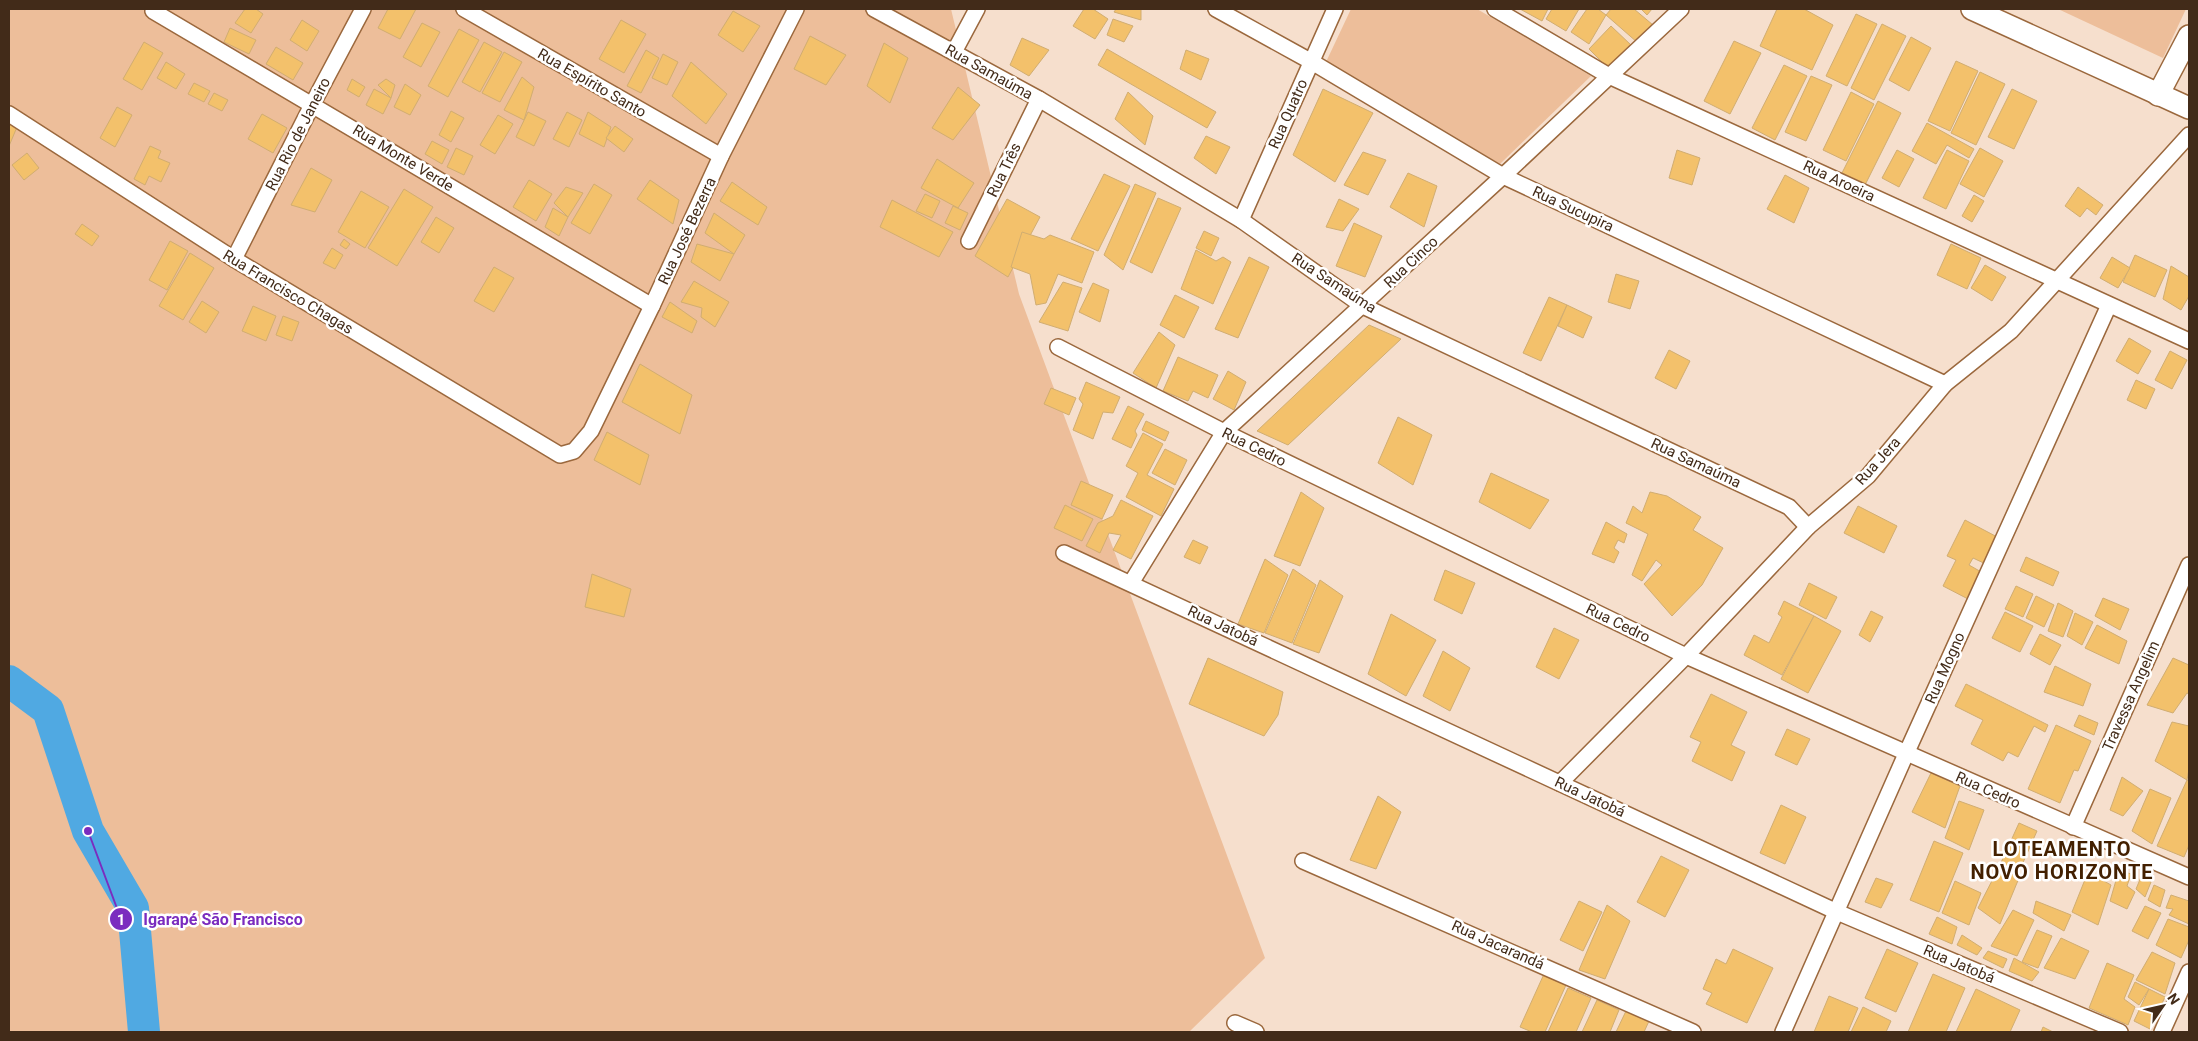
<svg xmlns="http://www.w3.org/2000/svg" width="2198" height="1041" viewBox="0 0 2198 1041" font-family="Roboto,sans-serif">
<style>
.green{fill:#edbe9a}
.lines{fill:none;stroke-linecap:round;stroke-linejoin:round}
.river{stroke:#50a9e2;stroke-width:32}
.building{fill:#f3c16b;stroke:#d1ad71}
.street-casing{stroke:#9b683d;stroke-width:18}
.secondary-casing{stroke:#9b683d;stroke-width:24}
.street{stroke:#fff;stroke-width:15}
.secondary{stroke:#fff;stroke-width:21}
.labels{text-anchor:middle;stroke-width:5;stroke-linejoin:round;paint-order:stroke}
.street-label{font-size:15px;fill:#422b19;stroke:#fff}
.district-label{font-size:20px;font-weight:bold;letter-spacing:1px;fill:#432000;stroke:#fff}
.leader{fill:none;stroke:#7b2cbf;stroke-width:2}
.callout-dot{fill:#7b2cbf;stroke:#fff;stroke-width:2}
.mark-label{font-size:15px;text-anchor:middle;font-weight:bold;fill:#fff}
.callout-label{font-size:16px;text-anchor:middle;font-weight:bold;fill:#7b2cbf;stroke:#fff;stroke-width:5;stroke-linejoin:round;paint-order:stroke}
</style>
<rect width="100%" height="100%" fill="#f6dfcd"/>
<g class="green">
<polygon points="9,9 951,9 1019,294 1265,958 1189,1032 9,1032"/>
<polygon points="1351,9 1477,9 1591,76 1500,164 1326,62"/>
<polygon points="2058,9 2186,9 2163,58"/>
</g>
<g class="lines">
<polyline class="river" points="9,681 48,710 88,831 133,908 144,1032"/>
</g>
<g class="building">
<polygon points="245,9 256,9 263,14 251,33 235,23"/>
<polygon points="388,9 416,9 400,39 378,28"/>
<polygon points="1084,9 1093,9 1108,19 1095,39 1073,26"/>
<polygon points="1116,9 1141,9 1141,20 1114,12"/>
<polygon points="1520,9 1548,9 1542,21"/>
<polygon points="1552,9 1579,9 1566,31 1546,19"/>
<polygon points="1587,9 1598,9 1606,15 1589,44 1571,32"/>
<polygon points="1611,9 1634,9 1653,25 1638,43 1606,15"/>
<polygon points="1641,9 1652,9 1647,15"/>
<polygon points="1777,9 1804,9 1833,25 1812,70 1760,46"/>
<polygon points="733,11 760,26 743,52 718,35"/>
<polygon points="1856,14 1877,24 1847,86 1826,76"/>
<polygon points="1113,19 1133,26 1124,42 1107,35"/>
<polygon points="302,20 319,31 307,51 290,40"/>
<polygon points="621,20 646,34 624,73 599,59"/>
<polygon points="422,23 440,32 421,67 403,57"/>
<polygon points="1882,24 1906,36 1874,100 1851,88"/>
<polygon points="1611,26 1631,45 1609,69 1589,49"/>
<polygon points="230,28 256,40 249,54 224,42"/>
<polygon points="459,29 479,40 448,97 428,86"/>
<polygon points="810,36 846,55 826,85 794,69"/>
<polygon points="1911,37 1931,48 1909,91 1889,80"/>
<polygon points="1022,38 1049,50 1029,76 1010,65"/>
<polygon points="1734,41 1761,53 1730,114 1704,101"/>
<polygon points="144,42 163,53 142,90 123,79"/>
<polygon points="484,42 502,52 480,92 462,82"/>
<polygon points="884,43 908,58 890,103 867,86"/>
<polygon points="276,47 303,63 293,80 266,64"/>
<polygon points="1107,49 1216,112 1207,128 1098,65"/>
<polygon points="646,50 659,58 641,93 627,86"/>
<polygon points="1186,50 1209,59 1201,80 1180,69"/>
<polygon points="504,52 522,62 500,102 482,93"/>
<polygon points="663,54 678,62 667,85 652,78"/>
<polygon points="1956,61 1978,71 1950,131 1928,121"/>
<polygon points="166,62 185,74 176,89 157,78"/>
<polygon points="691,62 727,94 706,124 672,96"/>
<polygon points="1784,65 1807,76 1775,140 1752,128"/>
<polygon points="1980,72 2005,84 1976,145 1951,133"/>
<polygon points="1811,76 1832,85 1806,141 1785,132"/>
<polygon points="522,77 534,87 524,120 504,110"/>
<polygon points="352,79 365,87 359,97 347,90"/>
<polygon points="386,79 395,85 391,98 378,85"/>
<polygon points="194,83 210,91 204,102 188,94"/>
<polygon points="405,84 421,95 410,115 394,107"/>
<polygon points="958,87 980,105 953,140 932,128"/>
<polygon points="374,89 391,98 383,114 366,105"/>
<polygon points="1323,89 1373,113 1335,182 1293,155"/>
<polygon points="2012,89 2037,101 2014,149 1988,137"/>
<polygon points="1128,92 1153,116 1145,145 1115,119"/>
<polygon points="1851,92 1874,104 1846,161 1823,150"/>
<polygon points="214,93 228,100 222,111 208,104"/>
<polygon points="1878,101 1901,113 1865,185 1842,173"/>
<polygon points="117,107 132,115 115,147 100,138"/>
<polygon points="451,111 464,118 451,142 439,135"/>
<polygon points="528,112 546,121 534,146 516,137"/>
<polygon points="567,112 582,120 569,147 553,139"/>
<polygon points="588,112 611,127 604,147 579,134"/>
<polygon points="262,114 287,128 273,153 248,139"/>
<polygon points="498,115 513,124 495,154 480,145"/>
<polygon points="1927,123 1974,149 1969,158 1947,145 1936,164 1912,151"/>
<polygon points="9,124 17,127 9,146"/>
<polygon points="615,126 633,139 624,152 606,138"/>
<polygon points="1206,136 1230,147 1216,174 1194,158"/>
<polygon points="432,141 449,150 442,164 425,154"/>
<polygon points="150,146 161,151 158,158 170,163 161,182 149,176 145,185 134,179"/>
<polygon points="456,148 473,156 464,175 447,167"/>
<polygon points="1980,148 2003,161 1984,197 1960,184"/>
<polygon points="1677,150 1700,158 1692,185 1669,178"/>
<polygon points="1897,150 1914,159 1899,187 1882,178"/>
<polygon points="1947,150 1969,161 1946,209 1923,198"/>
<polygon points="1363,152 1386,160 1368,195 1344,185"/>
<polygon points="27,153 39,168 24,180 12,165"/>
<polygon points="937,159 974,183 958,208 921,188"/>
<polygon points="311,168 332,180 315,212 291,205"/>
<polygon points="1408,173 1437,186 1424,227 1390,207"/>
<polygon points="1104,174 1130,186 1098,251 1071,239"/>
<polygon points="1785,175 1809,188 1794,223 1767,209"/>
<polygon points="529,180 552,194 536,221 513,207"/>
<polygon points="650,180 679,200 673,224 637,199"/>
<polygon points="732,182 767,207 758,225 720,201"/>
<polygon points="594,184 612,195 590,234 571,223"/>
<polygon points="1135,184 1156,193 1123,270 1104,255"/>
<polygon points="566,187 583,193 568,217 554,203"/>
<polygon points="2078,187 2103,205 2096,215 2087,208 2080,217 2065,206"/>
<polygon points="404,189 433,207 397,266 368,248"/>
<polygon points="361,191 389,207 365,248 338,232"/>
<polygon points="925,194 940,201 932,218 916,211"/>
<polygon points="1974,195 1984,201 1972,222 1962,216"/>
<polygon points="1158,198 1181,208 1152,273 1130,262"/>
<polygon points="1007,199 1040,217 1008,277 975,256"/>
<polygon points="1339,199 1359,209 1343,231 1326,227"/>
<polygon points="892,200 953,232 939,257 880,227"/>
<polygon points="953,206 968,213 960,230 945,223"/>
<polygon points="553,208 568,217 559,236 545,227"/>
<polygon points="714,213 745,235 734,254 705,233"/>
<polygon points="436,217 454,228 439,253 421,242"/>
<polygon points="1354,223 1382,236 1365,277 1336,266"/>
<polygon points="82,224 99,236 92,246 75,234"/>
<polygon points="1204,231 1219,238 1211,256 1196,248"/>
<polygon points="1022,232 1044,239 1050,235 1094,252 1082,283 1058,274 1046,303 1036,305 1030,274 1011,267"/>
<polygon points="344,239 350,244 346,249 340,245"/>
<polygon points="170,241 188,251 167,290 149,280"/>
<polygon points="697,244 734,254 720,281 691,262"/>
<polygon points="1951,244 1981,258 1967,289 1937,275"/>
<polygon points="332,248 343,255 335,269 323,263"/>
<polygon points="1196,250 1216,261 1223,257 1231,262 1213,304 1181,289"/>
<polygon points="190,253 214,268 183,320 159,306"/>
<polygon points="2135,255 2167,270 2155,297 2123,282"/>
<polygon points="1249,257 1269,267 1238,338 1215,329"/>
<polygon points="2112,257 2130,268 2118,288 2100,278"/>
<polygon points="1985,265 2006,277 1992,301 1971,288"/>
<polygon points="2171,266 2189,277 2189,296 2181,310 2163,299"/>
<polygon points="494,267 514,278 494,312 474,301"/>
<polygon points="1616,274 1639,281 1630,309 1608,302"/>
<polygon points="694,281 729,302 715,327 701,317 702,308 681,302"/>
<polygon points="1063,282 1082,288 1068,331 1039,322"/>
<polygon points="1093,283 1109,290 1100,322 1079,312"/>
<polygon points="1175,295 1199,307 1184,338 1160,325"/>
<polygon points="1549,297 1567,305 1541,361 1523,353"/>
<polygon points="202,301 219,312 206,333 189,322"/>
<polygon points="670,302 697,321 692,333 662,317"/>
<polygon points="1567,305 1592,317 1583,338 1558,326"/>
<polygon points="253,306 276,316 266,341 242,331"/>
<polygon points="283,316 299,322 292,341 276,335"/>
<polygon points="1369,325 1401,339 1288,445 1257,431"/>
<polygon points="1159,332 1175,345 1156,388 1133,373"/>
<polygon points="2129,338 2151,351 2138,374 2116,361"/>
<polygon points="1669,350 1690,361 1676,389 1655,378"/>
<polygon points="2170,351 2187,360 2172,389 2155,380"/>
<polygon points="1178,357 1218,375 1208,398 1193,391 1188,401 1163,391"/>
<polygon points="640,364 692,395 680,434 622,402"/>
<polygon points="1228,371 1246,382 1234,410 1213,399"/>
<polygon points="2136,380 2155,389 2146,409 2127,400"/>
<polygon points="1086,382 1120,397 1113,413 1103,412 1093,439 1073,430 1083,404 1079,399"/>
<polygon points="1051,388 1076,398 1069,415 1044,404"/>
<polygon points="1128,406 1144,414 1135,431 1137,435 1131,448 1112,439"/>
<polygon points="1398,417 1432,435 1413,485 1378,463"/>
<polygon points="1146,421 1169,432 1165,441 1142,430"/>
<polygon points="607,432 649,455 640,485 594,460"/>
<polygon points="1143,433 1163,444 1147,475 1174,489 1161,516 1126,497 1138,473 1126,466"/>
<polygon points="1165,449 1187,460 1175,485 1152,473"/>
<polygon points="1491,473 1549,500 1530,529 1479,502"/>
<polygon points="1081,481 1113,495 1102,519 1071,505"/>
<polygon points="1301,492 1324,508 1300,566 1274,556"/>
<polygon points="1650,492 1667,496 1701,517 1693,530 1723,548 1702,585 1672,616 1644,584 1662,565 1656,560 1642,581 1632,575 1648,534 1626,523 1633,506 1642,513"/>
<polygon points="1121,500 1153,516 1131,559 1113,550 1121,535 1109,533 1100,553 1086,546 1098,523 1113,516"/>
<polygon points="1065,505 1093,519 1082,541 1054,528"/>
<polygon points="1858,506 1897,526 1884,553 1844,533"/>
<polygon points="1965,520 2001,539 1988,565 1973,558 1969,565 1983,573 1970,600 1943,586 1956,560 1947,556"/>
<polygon points="1606,522 1627,534 1624,543 1618,540 1614,548 1619,552 1614,563 1592,554"/>
<polygon points="1193,540 1208,547 1200,564 1184,557"/>
<polygon points="2026,557 2059,572 2053,586 2020,571"/>
<polygon points="1265,559 1288,575 1264,633 1238,624"/>
<polygon points="1293,569 1316,585 1292,643 1265,633"/>
<polygon points="1445,570 1475,583 1462,614 1434,600"/>
<polygon points="592,574 631,589 624,617 585,607"/>
<polygon points="1320,580 1343,596 1319,653 1293,644"/>
<polygon points="1809,583 1837,597 1826,619 1799,605"/>
<polygon points="2016,586 2033,594 2023,617 2005,609"/>
<polygon points="2036,596 2054,605 2044,627 2026,618"/>
<polygon points="2103,598 2129,609 2120,630 2095,616"/>
<polygon points="1784,601 1814,616 1782,675 1744,655 1754,635 1769,643 1782,617 1778,614"/>
<polygon points="2058,603 2073,611 2063,637 2048,631"/>
<polygon points="1871,611 1883,617 1870,642 1859,635"/>
<polygon points="2005,612 2033,626 2020,652 1992,638"/>
<polygon points="2075,613 2093,622 2082,645 2067,636"/>
<polygon points="1391,614 1436,640 1406,696 1368,674"/>
<polygon points="1814,616 1841,631 1808,693 1781,679"/>
<polygon points="2097,625 2127,641 2119,664 2085,648"/>
<polygon points="1554,628 1579,640 1559,679 1536,667"/>
<polygon points="2040,634 2061,645 2050,665 2030,654"/>
<polygon points="1443,651 1470,668 1450,711 1423,696"/>
<polygon points="1208,658 1283,692 1278,715 1264,736 1189,704"/>
<polygon points="2173,658 2189,665 2189,694 2187,693 2173,713 2147,705"/>
<polygon points="2055,666 2091,684 2083,706 2044,692"/>
<polygon points="1966,684 2048,725 2045,732 2034,726 2018,757 2008,752 2003,761 1971,744 1983,720 1955,706"/>
<polygon points="1711,694 1747,712 1731,745 1745,752 1732,781 1692,761 1701,742 1690,737"/>
<polygon points="2079,715 2098,723 2094,735 2074,726"/>
<polygon points="2172,722 2189,726 2189,769 2187,780 2155,761"/>
<polygon points="2056,725 2091,741 2078,771 2074,770 2060,803 2028,789"/>
<polygon points="1787,729 1810,739 1797,765 1775,755"/>
<polygon points="1931,773 1960,786 1945,828 1912,812"/>
<polygon points="2122,777 2143,791 2123,816 2110,810"/>
<polygon points="2187,780 2189,781 2189,845 2184,857 2157,846"/>
<polygon points="2150,789 2171,798 2152,844 2132,831"/>
<polygon points="1378,796 1401,812 1376,869 1350,860"/>
<polygon points="1959,801 1984,810 1969,850 1945,838"/>
<polygon points="1781,805 1806,817 1785,864 1760,853"/>
<polygon points="2019,823 2037,831 2021,867 1999,867"/>
<polygon points="1934,841 1963,853 1939,912 1910,900"/>
<polygon points="1661,856 1689,870 1665,917 1637,902"/>
<polygon points="1999,867 2019,878 2000,924 1978,908"/>
<polygon points="2119,870 2131,874 2127,886 2135,892 2127,909 2110,901"/>
<polygon points="2088,872 2111,885 2098,925 2072,912"/>
<polygon points="2141,877 2151,882 2145,897 2136,889"/>
<polygon points="1876,878 1893,884 1881,908 1865,902"/>
<polygon points="1955,881 1981,893 1969,925 1942,913"/>
<polygon points="2154,885 2165,890 2160,907 2148,900"/>
<polygon points="2171,895 2189,901 2189,924 2169,915 2173,909 2166,908"/>
<polygon points="1579,901 1602,912 1583,951 1560,940"/>
<polygon points="2036,901 2071,915 2064,931 2033,913"/>
<polygon points="1607,905 1630,921 1605,979 1579,970"/>
<polygon points="2145,906 2161,913 2148,939 2132,931"/>
<polygon points="2013,910 2034,920 2017,956 1991,946"/>
<polygon points="1937,917 1957,927 1952,944 1929,934"/>
<polygon points="2168,919 2189,927 2189,940 2181,958 2156,945"/>
<polygon points="2037,930 2052,936 2038,968 2022,962"/>
<polygon points="1962,935 1982,948 1977,955 1957,945"/>
<polygon points="2061,938 2089,951 2075,979 2044,968"/>
<polygon points="1733,949 1773,968 1747,1023 1706,1004 1712,993 1703,989 1716,959 1726,964"/>
<polygon points="1887,949 1918,963 1896,1012 1865,998"/>
<polygon points="1988,951 2007,959 2003,968 1983,958"/>
<polygon points="2152,952 2175,963 2165,994 2136,980"/>
<polygon points="2014,958 2039,972 2032,981 2009,971"/>
<polygon points="2107,963 2134,975 2124,999 2135,1007 2128,1025 2089,1008"/>
<polygon points="1544,974 1566,985 1545,1032 1532,1032 1520,1027"/>
<polygon points="1933,974 1965,988 1946,1032 1908,1032"/>
<polygon points="2135,982 2149,989 2139,1005 2128,997"/>
<polygon points="1568,988 1591,998 1576,1032 1548,1032"/>
<polygon points="1976,989 2020,1010 2010,1032 1956,1032"/>
<polygon points="2149,989 2165,997 2150,1029 2134,1021"/>
<polygon points="1829,996 1858,1008 1848,1032 1814,1032"/>
<polygon points="1597,1000 1619,1010 1610,1032 1582,1032"/>
<polygon points="1863,1007 1891,1021 1886,1032 1851,1032"/>
<polygon points="1626,1011 1649,1021 1644,1032 1616,1032"/>
<polygon points="2043,1027 2053,1032 2041,1032"/>
</g>
<g class="lines">
<defs>
<g id="street">
<polyline points="464,9 721,156"/>
<polyline points="874,9 1039,99 1241,220 1363,306 1789,507 1808,527"/>
<polyline points="1216,9 1312,62 1503,176 1945,384"/>
<polyline points="1495,9 1609,76 2189,341"/>
<polyline points="153,11 652,306"/>
<polyline points="954,52 977,9"/>
<polyline points="9,114 234,259 560,455 574,451 591,431 652,306 721,156 796,9"/>
<polyline points="1241,220 1335,9"/>
<polyline points="969,241 1039,99"/>
<polyline points="234,259 312,105 363,9"/>
<polyline points="1058,347 1224,432 1686,656 2189,877"/>
<polyline points="1064,553 1837,912 2120,1032"/>
<polyline points="1131,583 1224,432 1503,176 1681,9"/>
<polyline points="1560,783 1686,656 1808,527 1868,476 1945,384 2011,331 2189,135"/>
<polyline points="2073,827 2189,565"/>
<polyline points="1303,861 1693,1032"/>
<polyline points="1235,1023 1256,1032"/>
<polyline points="1783,1032 1906,754 2109,305"/>
<polyline points="2162,1032 2189,972"/>
</g>
<g id="secondary">
<polyline points="1972,9 2189,108"/>
<polyline points="2158,95 2189,36"/>
</g>
</defs>
<use href="#street" class="street-casing"/>
<use href="#secondary" class="secondary-casing"/>
<use href="#street" class="street"/>
<use href="#secondary" class="secondary"/>
</g>
<g class="labels">
<g class="street-label">
<text transform="translate(989 72) rotate(29)" y="5">Rua Samaúma</text>
<text transform="translate(592 83) rotate(30)" y="5">Rua Espírito Santo</text>
<text transform="translate(1288 114) rotate(-66)" y="5">Rua Quatro</text>
<text transform="translate(298 134) rotate(-63)" y="5">Rua Rio de Janeiro</text>
<text transform="translate(403 158) rotate(31)" y="5">Rua Monte Verde</text>
<text transform="translate(1004 170) rotate(-64)" y="5">Rua Três</text>
<text transform="translate(1839 181) rotate(25)" y="5">Rua Aroeira</text>
<text transform="translate(1573 209) rotate(25)" y="5">Rua Sucupira</text>
<text transform="translate(687 231) rotate(-65)" y="5">Rua José Bezerra</text>
<text transform="translate(1411 262) rotate(-43)" y="5">Rua Cinco</text>
<text transform="translate(1334 283) rotate(33)" y="5">Rua Samaúma</text>
<text transform="translate(288 292) rotate(31)" y="5">Rua Francisco Chagas</text>
<text transform="translate(1254 447) rotate(26)" y="5">Rua Cedro</text>
<text transform="translate(1878 461) rotate(-48)" y="5">Rua Jera</text>
<text transform="translate(1696 463) rotate(25)" y="5">Rua Samaúma</text>
<text transform="translate(1618 623) rotate(26)" y="5">Rua Cedro</text>
<text transform="translate(1223 626) rotate(25)" y="5">Rua Jatobá</text>
<text transform="translate(1945 668) rotate(-66)" y="5">Rua Mogno</text>
<text transform="translate(2131 696) rotate(-66)" y="5">Travessa Angelim</text>
<text transform="translate(1988 790) rotate(24)" y="5">Rua Cedro</text>
<text transform="translate(1590 797) rotate(25)" y="5">Rua Jatobá</text>
<text transform="translate(1498 945) rotate(24)" y="5">Rua Jacarandá</text>
<text transform="translate(1959 964) rotate(23)" y="5">Rua Jatobá</text>
</g>
<g class="district-label">
<text x="2062" y="856">LOTEAMENTO<tspan x="2062" dy="23">NOVO HORIZONTE</tspan></text>
</g>
</g>
<path class="leader" d="M88 831L121 919"/>
<g class="callout-dot">
<circle cx="88" cy="831" r="5"/>
<circle cx="121" cy="919" r="12"/>
</g>
<g class="mark-label">
<text x="121" y="925">1</text>
</g>
<g class="callout-label">
<text x="223" y="925">Igarapé São Francisco</text>
</g>
<rect width="2198" height="1041" fill="none" stroke="#422b19" stroke-width="20"/>
<g transform="translate(2163 1006) rotate(56)" stroke="#ffffff" stroke-width="4" paint-order="stroke">
<path d="M0-4L9 19L0 12L-9 19Z" fill="#422b19"/>
<text y="-8" font-size="14" font-weight="bold" text-anchor="middle" fill="#422b19">N</text>
</g>
</svg>
